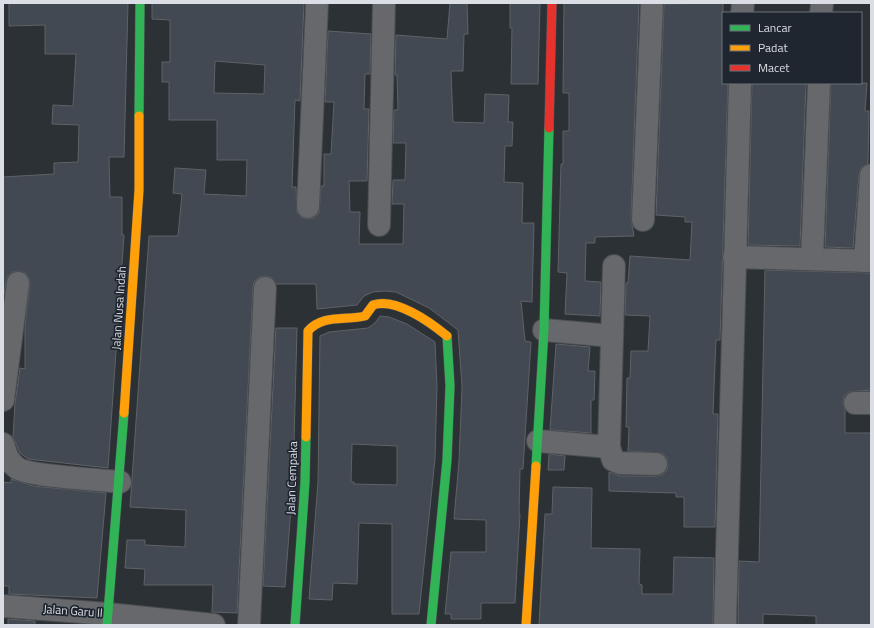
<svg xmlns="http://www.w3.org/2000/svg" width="874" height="628" viewBox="0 0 874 628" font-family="'Titillium Web',sans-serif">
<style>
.building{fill:#434952;stroke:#5f6266;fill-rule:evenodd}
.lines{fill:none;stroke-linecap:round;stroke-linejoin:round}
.street-casing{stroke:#494d51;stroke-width:24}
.fast-casing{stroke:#494d51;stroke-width:10}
.slow-casing{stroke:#494d51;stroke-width:10}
.jam-casing{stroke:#494d51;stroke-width:10}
.street{stroke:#66686b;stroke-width:22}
.fast{stroke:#30b455;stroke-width:9}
.slow{stroke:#ff9f0a;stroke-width:9}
.jam{stroke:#e5322d;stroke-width:9}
.labels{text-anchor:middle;stroke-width:3.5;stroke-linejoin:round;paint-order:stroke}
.street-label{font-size:12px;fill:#dbdfe5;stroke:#1f262f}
</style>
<rect width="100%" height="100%" fill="#2c3136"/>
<g class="building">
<polygon points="9,3 128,3 124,157 109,157 110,197 122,197 122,235 124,235 108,468 28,459 20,453 13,437 15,403 20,368 25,369 25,323 30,284 29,278 25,273 19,271 13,272 8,276 6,281 3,302 3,177 54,174 54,163 78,162 79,125 52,124 53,105 73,106 76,54 45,54 45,25 9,26"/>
<path d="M152 3H304L300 101 295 100 292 187H296L297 212 301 217 307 219 314 218 319 213 321 186H324V154H331L334 102H325L328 31 371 34 370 74H365L364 109H369L367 181H349L350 212H360L359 244H403L404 204H392L393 180H405L406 143H393L394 110H398L397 75H395L396 35 447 39 450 3H467L468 34H464L463 71H451L453 122 484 123 485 94 509 95 508 122H513L512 146H505L504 182 523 183 522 223H534L532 302 521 301 525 341 531 342 523 469H520L519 513 520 514 515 603H481V619H451V614H445L451 552H486V520L454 519 459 461 462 387 458 330 429 308 396 292 384 291 373 292 364 296 357 305 317 309 316 284H276L272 278 266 276 259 277 254 282 253 287 237 613 212 612 213 585H144L145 569 125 568 127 540H145V545L185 547 186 510 130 507 149 236H178L182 194 173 193 175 168 206 170 204 194 246 196 247 160H217V120H169V82H162V62H170V20L152 19ZM215 61 265 65 264 94 214 93Z"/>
<polygon points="510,3 540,3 538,84 511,84 512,28 510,28"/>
<polygon points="564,3 639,3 631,219 634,236 595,237 595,243 586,243 585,281 601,282 600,316 565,314 567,273 558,272 561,164 563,164 563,131 569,131 569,93 563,93"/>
<polygon points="723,3 723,83 728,83 720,340 716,340 713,414 718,414 715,527 684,527 684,497 676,497 676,493 609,491 609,472 620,476 656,476 662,475 667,470 668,465 667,458 662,453 628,451 629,427 626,427 627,378 630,378 631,351 648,351 650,316 625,315 626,283 628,283 630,256 690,260 692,222 685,222 685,217 656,215 664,4"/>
<polygon points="752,83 806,83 800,246 748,245"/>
<polygon points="831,83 867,83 865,111 869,111 868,163 861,168 859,174 853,248 825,247"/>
<polygon points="765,270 871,273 871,390 849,392 844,396 843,403 845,410 845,433 871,433 871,625 816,625 816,616 763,614 763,625 738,625 739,561 759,562"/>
<path d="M380 316 389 317 407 324 435 342 437 386 435 459 419 614H392V524L359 523 357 584 333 583 332 600 309 599 318 482 320 336 329 332 368 328 375 323ZM352 444 397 446V485L354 484V482H351Z"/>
<polygon points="276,328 297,328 293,481 285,587 263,586"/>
<polygon points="556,344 590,347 588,371 595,371 594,400 591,400 591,433 550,430"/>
<polygon points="549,454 565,456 564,470 548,470"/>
<polygon points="11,479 33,486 106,493 97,598 9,594 9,586 3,586 3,482 11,483"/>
<polygon points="553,487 592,488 591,548 640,549 639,584 642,585 642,594 673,594 674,557 714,558 713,625 539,625 545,514 552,514"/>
<polygon points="8,619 35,621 35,625 8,625"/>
</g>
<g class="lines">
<defs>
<g id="street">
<polyline points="742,13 743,3"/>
<polyline points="821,13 822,4"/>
<polyline points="308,207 317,3"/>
<polyline points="643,220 652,3"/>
<polyline points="379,225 384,3"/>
<polyline points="734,257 871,261"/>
<polyline points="812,259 819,83"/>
<polyline points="865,261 871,175"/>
<polyline points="544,330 612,336"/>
<polyline points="3,400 18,283"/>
<polyline points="855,403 871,403"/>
<polyline points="538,441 609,447 613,460 620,463 656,464"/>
<path d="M3 444C6 454 8 461 17 468 28 476 102 480 120 482"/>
<polyline points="609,447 614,266"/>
<polyline points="3,606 108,614 214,625"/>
<polyline points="249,625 265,288"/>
<polyline points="725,625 740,83"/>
</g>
<g id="fast">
<polyline points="139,116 140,3"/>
<polyline points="536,466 544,330 549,128"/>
<polyline points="107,625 124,413"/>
<polyline points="295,625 305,482 306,437"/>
<polyline points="431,625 447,460 450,386 447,336"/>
</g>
<g id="slow">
<polyline points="124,413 139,190 139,116"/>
<path d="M306 437 308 331C323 314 345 321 365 316L373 305C395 297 430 322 447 336"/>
<polyline points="526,625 536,466"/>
</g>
<polyline id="jam" points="549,128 552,3"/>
</defs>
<use href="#street" class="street-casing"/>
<use href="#fast" class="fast-casing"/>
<use href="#slow" class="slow-casing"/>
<use href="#jam" class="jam-casing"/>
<use href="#street" class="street"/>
<use href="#fast" class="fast"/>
<use href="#slow" class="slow"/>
<use href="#jam" class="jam"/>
</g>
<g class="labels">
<g class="street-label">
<text transform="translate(119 308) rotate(-86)" y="4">Jalan Nusa Indah</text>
<text transform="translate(292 478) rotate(-88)" y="4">Jalan Cempaka</text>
<text transform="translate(73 611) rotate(4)" y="4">Jalan Garu II</text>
</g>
</g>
<rect width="874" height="628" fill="none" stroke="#dbdfe5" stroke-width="8"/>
<rect x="722" y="12" width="140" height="72" fill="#1f262f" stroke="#6a7078"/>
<rect x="730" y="25" width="20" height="6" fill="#30b455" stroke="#6a7078"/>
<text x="758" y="32" font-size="12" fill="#dbdfe5">Lancar</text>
<rect x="730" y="45" width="20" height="6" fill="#ff9f0a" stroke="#6a7078"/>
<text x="758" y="52" font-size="12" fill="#dbdfe5">Padat</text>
<rect x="730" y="65" width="20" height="6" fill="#e5322d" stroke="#6a7078"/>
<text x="758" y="72" font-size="12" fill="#dbdfe5">Macet</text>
</svg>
